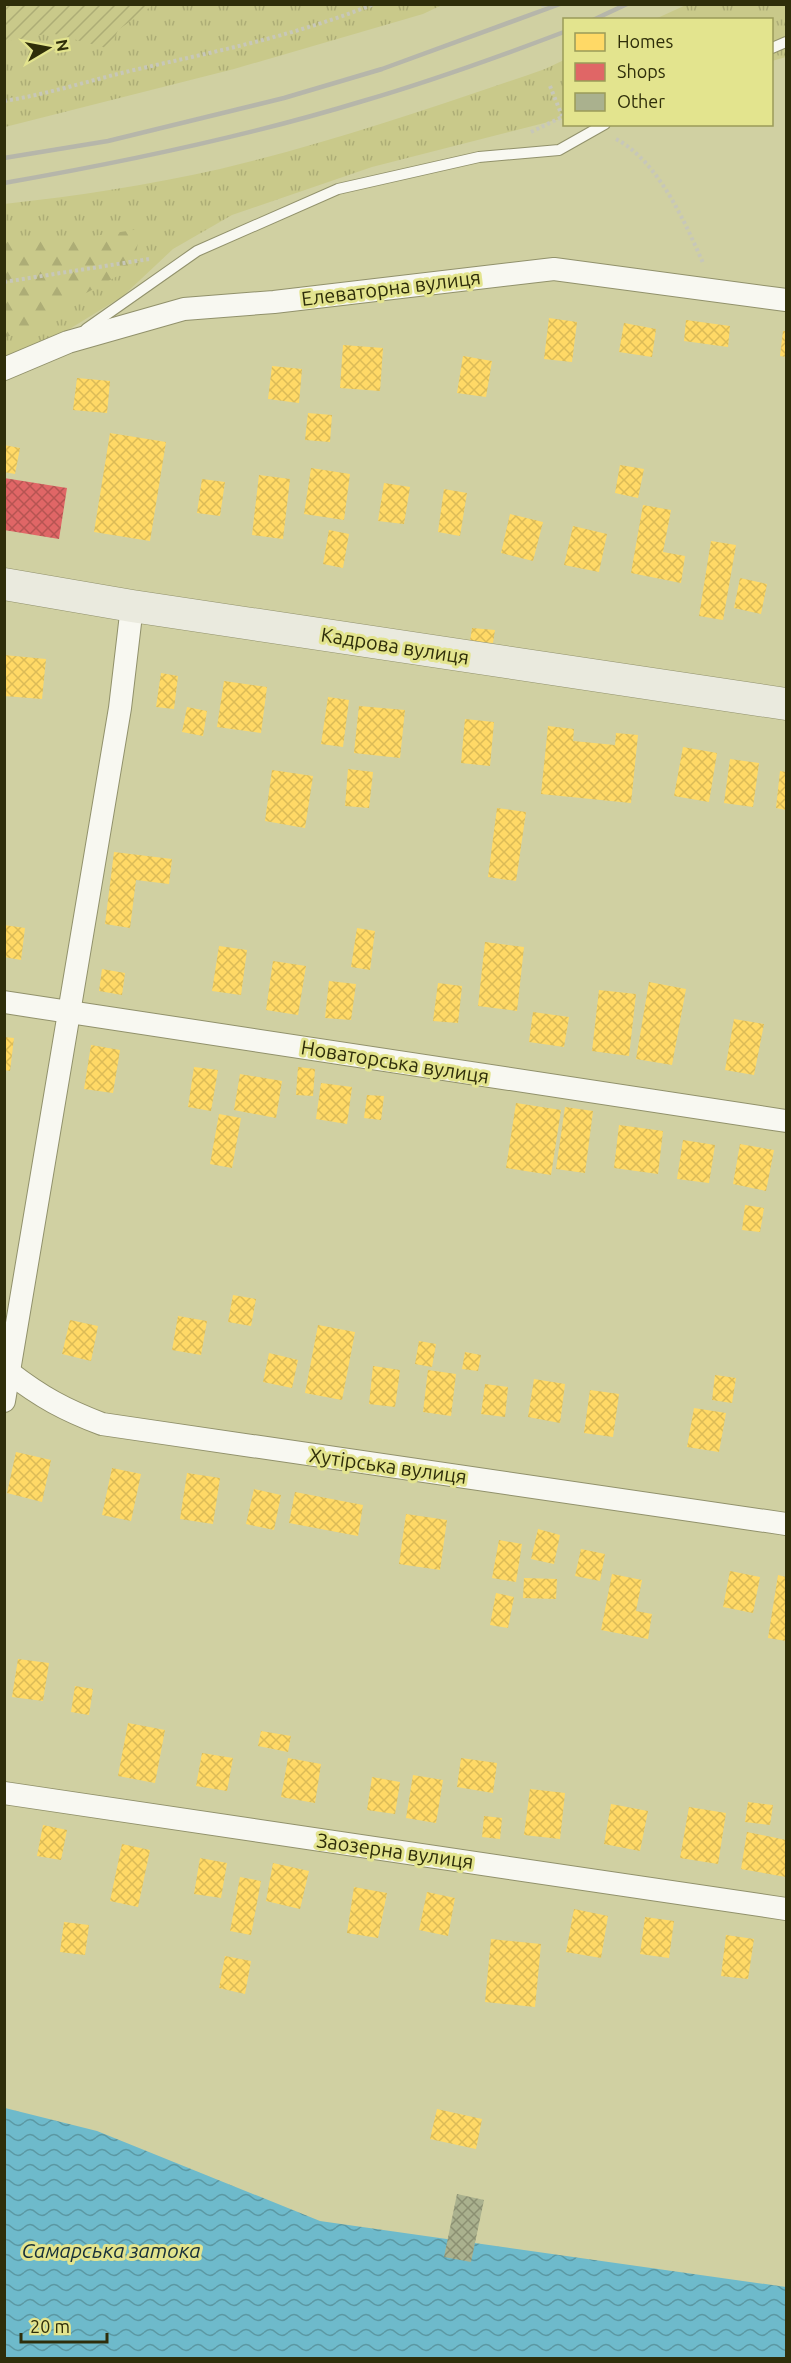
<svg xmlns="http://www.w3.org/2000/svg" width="791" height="2363" viewBox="0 0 791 2363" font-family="Ubuntu,sans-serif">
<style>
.grass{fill:url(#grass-tufts)}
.forest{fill:url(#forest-firs)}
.garden{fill:url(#garden-furrows)}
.water{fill:url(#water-waves)}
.homes{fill:url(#homes-cross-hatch)}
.shops{fill:url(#shops-cross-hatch)}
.building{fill:url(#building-cross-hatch)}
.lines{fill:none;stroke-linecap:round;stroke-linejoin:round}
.lane-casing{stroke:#91916b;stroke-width:12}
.street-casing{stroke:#91916b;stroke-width:24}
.secondary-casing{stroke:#91916b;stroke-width:33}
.path{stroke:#c7c7b9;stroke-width:4;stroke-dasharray:3 3;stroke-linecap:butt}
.lane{stroke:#f8f8f1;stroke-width:10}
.street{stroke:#f8f8f1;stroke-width:22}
.secondary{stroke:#eaeade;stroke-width:32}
.rail{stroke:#b6b6aa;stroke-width:4.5}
.labels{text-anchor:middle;stroke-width:6;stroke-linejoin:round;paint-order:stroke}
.street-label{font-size:20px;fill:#2f2e0a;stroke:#e3e48e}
.water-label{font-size:21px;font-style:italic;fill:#172f39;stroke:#e3e48e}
</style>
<defs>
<pattern id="grass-tufts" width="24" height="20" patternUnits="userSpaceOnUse" patternTransform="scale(1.5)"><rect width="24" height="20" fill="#c9c98a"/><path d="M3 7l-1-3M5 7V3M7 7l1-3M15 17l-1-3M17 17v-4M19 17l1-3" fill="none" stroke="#adad76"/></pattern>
<pattern id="forest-firs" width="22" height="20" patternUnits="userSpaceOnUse" patternTransform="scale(1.5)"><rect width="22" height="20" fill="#c9c98a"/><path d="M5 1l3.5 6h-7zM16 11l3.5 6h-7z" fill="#adad76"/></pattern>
<pattern id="garden-furrows" width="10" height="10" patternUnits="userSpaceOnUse" patternTransform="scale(1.5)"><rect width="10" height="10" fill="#c9c98a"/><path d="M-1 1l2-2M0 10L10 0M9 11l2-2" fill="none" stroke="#adad76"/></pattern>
<pattern id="water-waves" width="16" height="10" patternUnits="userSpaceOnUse" patternTransform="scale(1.5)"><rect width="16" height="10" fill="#6ebacb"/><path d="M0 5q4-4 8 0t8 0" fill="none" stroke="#5b98a3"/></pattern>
<pattern id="homes-cross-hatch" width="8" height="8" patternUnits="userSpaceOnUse" patternTransform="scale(1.5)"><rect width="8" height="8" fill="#ffd966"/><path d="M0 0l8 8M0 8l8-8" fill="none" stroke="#dbbb57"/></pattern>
<pattern id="shops-cross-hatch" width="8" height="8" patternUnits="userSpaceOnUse" patternTransform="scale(1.5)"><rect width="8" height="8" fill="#e06666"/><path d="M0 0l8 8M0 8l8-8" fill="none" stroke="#b65452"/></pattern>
<pattern id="building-cross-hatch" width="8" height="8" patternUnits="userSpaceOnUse" patternTransform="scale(1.5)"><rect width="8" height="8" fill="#aab18e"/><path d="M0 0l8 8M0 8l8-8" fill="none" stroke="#8b9072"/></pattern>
</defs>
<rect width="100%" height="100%" fill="#d0d0a2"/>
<g class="grass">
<polygon points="5,5 442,5 423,14 234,69 5,127"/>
<polygon points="686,5 786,5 786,57 772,61 772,20 653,20"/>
<path d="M564 60V118L372 167 232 215 173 249 123 296 42 346 5 359 4 204C77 196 149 185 220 169 330 143 438 106 545 69Z"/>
</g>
<polygon class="forest" points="140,229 134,267 77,298 36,330 5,337 5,242 75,239"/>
<polygon class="garden" points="5,4 153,4 153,5 118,30 110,49 51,33 5,42"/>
<polygon class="water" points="5,2108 97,2131 320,2221 786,2287 786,2358 5,2358"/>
<g class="homes">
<polygon points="549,318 577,322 572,362 544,359"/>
<polygon points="686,320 730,326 728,347 684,341"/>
<polygon points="624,323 656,329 652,357 619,352"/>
<polygon points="783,331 786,331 786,357 780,356"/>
<polygon points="343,345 383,348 380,391 340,388"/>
<polygon points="463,356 492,361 486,397 457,393"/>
<polygon points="272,366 302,369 299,403 268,399"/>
<polygon points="77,378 110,381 107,413 73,410"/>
<polygon points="308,413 332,415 330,442 305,440"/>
<polygon points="110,433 166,442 150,541 94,532"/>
<polygon points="4,445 20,448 15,474 4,472"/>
<polygon points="620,465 644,469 638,498 615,493"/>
<polygon points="311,468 350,474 344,520 304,514"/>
<polygon points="259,475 290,479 283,539 252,535"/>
<polygon points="202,479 225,482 220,516 197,513"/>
<polygon points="384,483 410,487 404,524 378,521"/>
<polygon points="444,489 467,493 460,536 438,532"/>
<polygon points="643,505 671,510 663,552 685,556 681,583 631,573"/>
<polygon points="510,514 543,522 533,561 501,553"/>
<polygon points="573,526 607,534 599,572 564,565"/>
<polygon points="329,530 349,534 343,568 323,564"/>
<polygon points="711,541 736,545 723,620 699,616"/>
<polygon points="740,578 767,584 761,614 734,608"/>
<polygon points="472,628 495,630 493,643 470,641"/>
<polygon points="4,655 46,659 42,699 4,696"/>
<polygon points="161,673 178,676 174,709 156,707"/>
<polygon points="224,681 267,687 261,733 217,727"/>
<polygon points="328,697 349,700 343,747 321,744"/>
<polygon points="359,706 405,710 400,758 354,753"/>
<polygon points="187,707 207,711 203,736 182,732"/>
<polygon points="465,719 494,722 490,766 461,763"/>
<polygon points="548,726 574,729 573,741 615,745 616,733 638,735 631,803 541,794"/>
<polygon points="683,747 717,753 709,802 674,796"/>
<polygon points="730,759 759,763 753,807 724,803"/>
<polygon points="348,769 373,772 369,808 345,806"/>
<polygon points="272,770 313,776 305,828 265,821"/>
<polygon points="780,771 786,772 786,810 776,808"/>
<polygon points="497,808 526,812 516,881 488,877"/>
<polygon points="114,852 172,859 169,884 136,880 130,928 105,924"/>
<polygon points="4,925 25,928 21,960 4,957"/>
<polygon points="357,928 375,931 370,970 351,967"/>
<polygon points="485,942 524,947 517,1011 478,1006"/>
<polygon points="219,946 247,950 241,995 212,991"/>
<polygon points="273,961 306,966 298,1015 266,1010"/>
<polygon points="102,969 125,973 122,995 99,991"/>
<polygon points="329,981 356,984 351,1020 325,1018"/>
<polygon points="649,982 686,989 672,1065 636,1059"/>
<polygon points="438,983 462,986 458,1023 433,1021"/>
<polygon points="599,990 636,994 629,1056 592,1051"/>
<polygon points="533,1012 569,1017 564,1047 529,1042"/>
<polygon points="734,1019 764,1024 754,1075 725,1070"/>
<polygon points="4,1037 14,1038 10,1071 4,1070"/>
<polygon points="91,1045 120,1050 113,1093 84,1089"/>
<polygon points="194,1067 218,1070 211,1111 188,1107"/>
<polygon points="298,1067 315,1069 313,1096 296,1095"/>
<polygon points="240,1074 282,1081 276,1118 234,1110"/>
<polygon points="321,1083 352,1087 347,1124 316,1119"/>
<polygon points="367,1095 384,1096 381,1120 364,1118"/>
<polygon points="516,1103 561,1110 551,1175 506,1168"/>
<polygon points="565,1107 593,1111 585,1173 556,1169"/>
<polygon points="219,1114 241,1118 232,1168 210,1164"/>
<polygon points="619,1125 663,1131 658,1174 614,1168"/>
<polygon points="683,1140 715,1145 709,1183 677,1179"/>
<polygon points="740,1144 774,1150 766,1191 733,1184"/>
<polygon points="745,1205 764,1208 760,1232 742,1230"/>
<polygon points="233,1295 256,1299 251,1326 228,1322"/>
<polygon points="178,1316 207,1321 201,1355 172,1350"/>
<polygon points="70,1320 98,1326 91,1361 62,1354"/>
<polygon points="318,1325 355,1332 342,1400 305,1393"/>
<polygon points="419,1341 436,1344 432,1367 415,1364"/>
<polygon points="465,1352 481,1355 478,1371 462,1369"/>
<polygon points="269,1353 298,1360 292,1388 263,1382"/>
<polygon points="373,1366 400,1370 395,1407 369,1404"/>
<polygon points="428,1370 456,1374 451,1416 423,1412"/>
<polygon points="715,1375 736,1378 732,1403 712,1400"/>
<polygon points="534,1379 565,1384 560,1423 528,1417"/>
<polygon points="485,1384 508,1387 505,1417 481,1414"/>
<polygon points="590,1390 619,1394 613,1437 584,1433"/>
<polygon points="694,1408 726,1413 719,1452 687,1447"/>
<polygon points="16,1452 51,1460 42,1502 7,1493"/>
<polygon points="112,1468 141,1474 131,1521 102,1515"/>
<polygon points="187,1473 220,1478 213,1524 180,1519"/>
<polygon points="254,1489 281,1495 274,1530 246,1524"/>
<polygon points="295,1492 363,1505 358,1536 289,1523"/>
<polygon points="406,1514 447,1520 440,1570 399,1564"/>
<polygon points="538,1529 560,1535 554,1564 531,1559"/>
<polygon points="499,1540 522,1544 516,1582 492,1578"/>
<polygon points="581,1549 605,1554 600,1581 575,1576"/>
<polygon points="730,1571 760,1577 753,1613 723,1607"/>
<polygon points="612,1574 642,1580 636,1611 652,1614 648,1639 601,1630"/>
<polygon points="778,1575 786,1577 786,1641 768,1638"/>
<polygon points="524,1578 557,1579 556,1599 523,1598"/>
<polygon points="496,1593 514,1597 508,1628 490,1625"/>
<polygon points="18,1659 49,1663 43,1701 12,1697"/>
<polygon points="75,1686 93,1689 89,1715 71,1712"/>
<polygon points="128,1723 165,1730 155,1783 118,1776"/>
<polygon points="261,1731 291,1736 288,1752 258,1746"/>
<polygon points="202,1753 233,1758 227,1791 196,1786"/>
<polygon points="288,1758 321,1764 315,1803 281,1797"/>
<polygon points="461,1758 497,1763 493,1793 457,1787"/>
<polygon points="413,1775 443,1780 436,1823 406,1818"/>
<polygon points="372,1777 400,1782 395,1814 367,1810"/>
<polygon points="530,1789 565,1793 560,1839 524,1835"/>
<polygon points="748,1802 773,1805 770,1825 745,1822"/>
<polygon points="611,1804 648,1811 640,1851 604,1844"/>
<polygon points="689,1807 726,1813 718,1864 680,1858"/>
<polygon points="484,1816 502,1818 500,1839 482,1837"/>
<polygon points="43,1825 67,1830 61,1860 37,1856"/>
<polygon points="747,1832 786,1840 786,1877 741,1869"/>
<polygon points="122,1844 150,1850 138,1907 110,1901"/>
<polygon points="200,1858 227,1863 221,1898 194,1894"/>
<polygon points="273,1863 309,1871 300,1909 266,1901"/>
<polygon points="240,1877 261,1881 251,1935 230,1931"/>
<polygon points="354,1887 387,1893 378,1938 347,1933"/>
<polygon points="427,1892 455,1898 448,1936 419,1930"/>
<polygon points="574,1909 608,1916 601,1958 566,1952"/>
<polygon points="645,1917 674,1921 669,1958 640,1954"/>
<polygon points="64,1922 89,1925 85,1955 60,1952"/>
<polygon points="726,1935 754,1939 748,1979 721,1976"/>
<polygon points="491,1939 541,1944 535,2007 485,2002"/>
<polygon points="225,1956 251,1961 245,1994 219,1988"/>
<polygon points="437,2109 482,2119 476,2149 430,2139"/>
</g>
<polygon class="shops" points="4,478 67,488 59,539 4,530"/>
<polygon class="building" points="457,2194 484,2200 471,2262 444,2257"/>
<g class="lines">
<defs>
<g id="lane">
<polyline points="772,48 786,42"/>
<polyline points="86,329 197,251 338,189 479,157 559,150 605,124"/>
</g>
<g id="street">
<polyline points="4,369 68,342 184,309 274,302 554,269 786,300"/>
<polyline points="4,1002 786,1121"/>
<path d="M4 1377 10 1373C41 1397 65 1410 102 1424L786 1524"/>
<polyline points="4,1401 120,708 132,606"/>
<polyline points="4,1793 786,1909"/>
</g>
<polyline id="secondary" points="4,584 132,606 786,704"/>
</defs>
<use href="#lane" class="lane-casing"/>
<use href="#street" class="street-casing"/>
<use href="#secondary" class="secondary-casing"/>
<g class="path">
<polyline points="543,4 544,11"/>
<polyline points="550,86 562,116"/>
<path d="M4 101C49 94 91 80 134 70 217 51 295 36 374 4"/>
<polyline points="531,132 564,116"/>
<path d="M616 139C658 161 685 222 703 263"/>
<polyline points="4,282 149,259"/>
</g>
<use href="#lane" class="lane"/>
<use href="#street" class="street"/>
<use href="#secondary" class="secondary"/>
<g class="rail">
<polyline points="593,20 627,4"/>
<polyline points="4,158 108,141 284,98 382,69 560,4"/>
<path d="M4 183C125 162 245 137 363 101 431 81 498 57 564 32"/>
</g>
</g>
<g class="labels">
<g class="street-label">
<text transform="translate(391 288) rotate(-7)" y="7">Елеваторна вулиця</text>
<text transform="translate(395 646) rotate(9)" y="7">Кадрова вулиця</text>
<text transform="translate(395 1062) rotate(9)" y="7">Новаторська вулиця</text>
<text transform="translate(388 1466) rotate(8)" y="7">Хутірська вулиця</text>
<text transform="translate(395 1851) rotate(8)" y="7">Заозерна вулиця</text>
</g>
<g class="water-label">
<text x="111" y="2258">Самарська затока</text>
</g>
</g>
<rect width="791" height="2363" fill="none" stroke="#2f2e0a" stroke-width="12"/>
<rect x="563" y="18" width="210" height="108" fill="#e3e48e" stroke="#9b9b59" stroke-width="1.5"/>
<rect x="575" y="33" width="30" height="18" fill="#ffd966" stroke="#9b9b59" stroke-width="1.5"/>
<text x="617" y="48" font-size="18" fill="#2f2e0a">Homes</text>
<rect x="575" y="63" width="30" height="18" fill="#e06666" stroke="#9b9b59" stroke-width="1.5"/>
<text x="617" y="78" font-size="18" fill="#2f2e0a">Shops</text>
<rect x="575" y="93" width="30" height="18" fill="#aab18e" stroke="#9b9b59" stroke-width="1.5"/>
<text x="617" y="108" font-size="18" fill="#2f2e0a">Other</text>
<g transform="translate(48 48) rotate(80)" stroke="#e3e48e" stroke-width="4.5" paint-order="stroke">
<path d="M0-4.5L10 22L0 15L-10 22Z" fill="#2f2e0a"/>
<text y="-9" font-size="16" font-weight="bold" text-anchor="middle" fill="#2f2e0a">N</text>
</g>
<path d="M21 2333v9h86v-9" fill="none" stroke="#2f2e0a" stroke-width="3"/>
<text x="30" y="2333" font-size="18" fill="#2f2e0a" stroke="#e3e48e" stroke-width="4.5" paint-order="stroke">20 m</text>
</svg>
